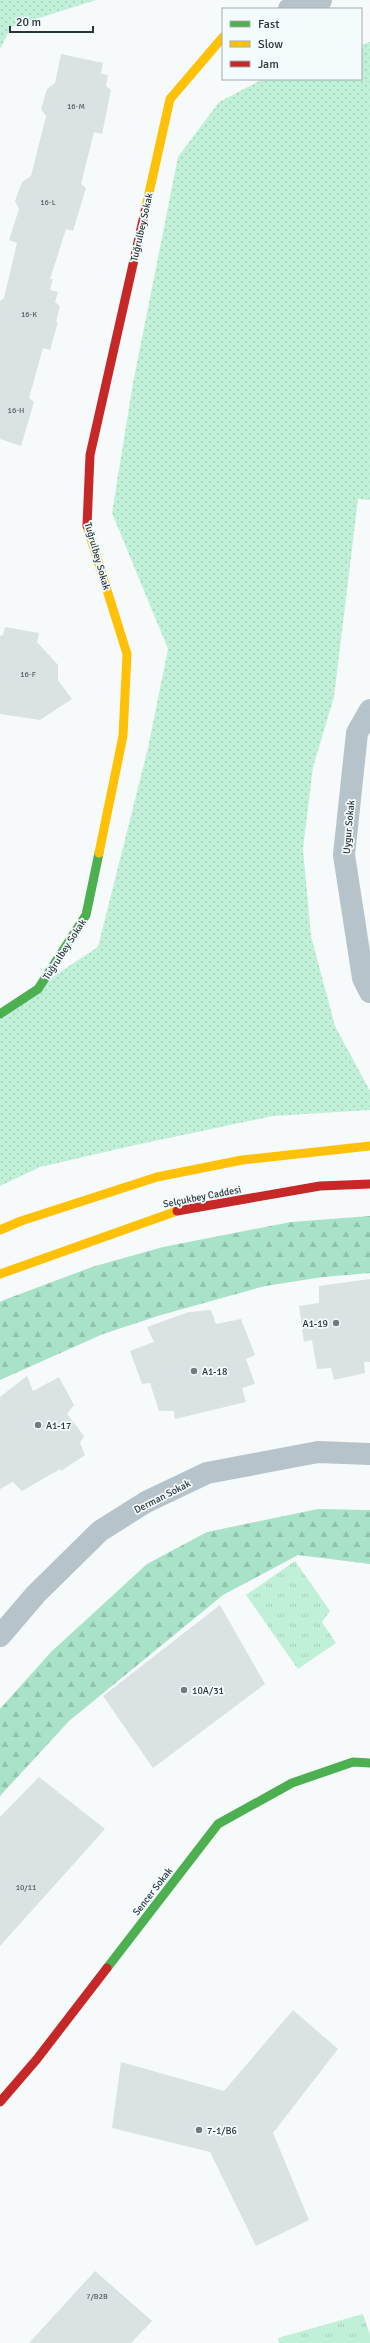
<svg xmlns="http://www.w3.org/2000/svg" width="370" height="2343" viewBox="0 0 370 2343" font-family="Signika,sans-serif">
<style>
.grass{fill:url(#grass-dots)}
.forest{fill:url(#forest-firs)}
.park{fill:url(#park-tufts)}
.building{fill:#dae2e3}
.lines{fill:none;stroke-linecap:round;stroke-linejoin:round}
.street{stroke:#b7c3cb;stroke-width:22}
.fast{stroke:#4caf50;stroke-width:9}
.slow{stroke:#ffc107;stroke-width:9}
.jam{stroke:#c62828;stroke-width:9}
.poi-dot{fill:#717b7d;stroke:#f4fbfd;stroke-width:1.5}
.labels{text-anchor:middle;stroke-width:3.5;stroke-linejoin:round;paint-order:stroke}
.number-label{font-size:8px;fill:#566264}
.street-label{font-size:10px;fill:#293639;stroke:#f4fbfd}
.poi-label{font-size:10px;fill:#293639;stroke:#f4fbfd;text-anchor:start}
</style>
<defs>
<pattern id="grass-dots" width="8" height="8" patternUnits="userSpaceOnUse"><rect width="8" height="8" fill="#c1f0d9"/><path d="M2 2h.1M6 6h.1" fill="none" stroke="#a6cebb" stroke-width="1.8" stroke-linecap="round"/></pattern>
<pattern id="forest-firs" width="22" height="20" patternUnits="userSpaceOnUse"><rect width="22" height="20" fill="#a8e2c8"/><path d="M5 1l3.5 6h-7zM16 11l3.5 6h-7z" fill="#91c2ad"/></pattern>
<pattern id="park-tufts" width="24" height="20" patternUnits="userSpaceOnUse"><rect width="24" height="20" fill="#c1f0d9"/><path d="M3 7l-1-3M5 7V3M7 7l1-3M15 17l-1-3M17 17v-4M19 17l1-3" fill="none" stroke="#a6cebb"/></pattern>
</defs>
<rect width="100%" height="100%" fill="#f6fafb"/>
<g class="grass">
<polygon points="0,0 96,0 11,27 0,49"/>
<polygon points="370,42 370,500 358,499 334,697 313,767 303,849 311,936 335,1026 370,1091 370,1110 273,1116 131,1146 40,1167 0,1186 0,1012 98,947 148,748 168,649 112,513 133,383 178,157 219,102 263,79 361,79 361,45"/>
</g>
<g class="forest">
<polygon points="370,1216 370,1273 323,1277 265,1286 161,1315 103,1334 0,1380 0,1302 4,1300 92,1267 163,1247 291,1222"/>
<polygon points="318,1509 370,1510 370,1564 298,1555 223,1595 69,1721 0,1796 0,1709 51,1652 147,1564 207,1532"/>
</g>
<g class="park">
<polygon points="295,1561 330,1611 322,1622 336,1643 298,1669 246,1595"/>
<polygon points="363,2314 370,2335 370,2343 279,2343 278,2338"/>
</g>
<g class="building">
<polygon points="61,54 103,63 101,74 108,75 106,86 111,90 102,134 94,132 81,184 86,188 73,231 66,229 50,279 53,279 50,290 58,292 55,302 60,306 56,322 58,322 50,350 43,348 29,398 34,402 21,446 0,439 0,301 4,298 17,243 9,240 19,209 15,201 22,182 31,176 46,116 41,109 47,89 55,83"/>
<polygon points="5,627 39,633 37,642 58,665 58,680 72,699 40,720 0,714 0,636 3,635"/>
<polygon points="370,1279 370,1362 364,1362 365,1373 334,1380 331,1368 317,1369 312,1340 304,1342 299,1306 319,1303 319,1286"/>
<polygon points="211,1310 216,1324 241,1319 255,1355 246,1359 255,1384 242,1388 246,1402 175,1419 174,1411 159,1411 150,1383 142,1384 130,1351 154,1342 147,1327 189,1312"/>
<polygon points="27,1376 33,1391 59,1377 74,1405 67,1414 84,1436 80,1443 85,1455 61,1471 60,1469 22,1491 13,1482 0,1489 0,1397"/>
<polygon points="220,1605 265,1684 153,1768 103,1696"/>
<polygon points="39,1777 105,1829 0,1946 0,1817"/>
<polygon points="293,2010 338,2049 273,2133 309,2220 256,2246 210,2152 112,2128 121,2062 224,2091"/>
<polygon points="95,2271 152,2321 131,2343 29,2343"/>
</g>
<g class="lines">
<g class="street">
<polyline points="289,9 321,0"/>
<polyline points="370,710 357,733 344,855 363,978 370,992"/>
<polyline points="0,1636 36,1594 100,1531 146,1502 207,1473 318,1452 370,1454"/>
</g>
<g class="fast">
<polyline points="0,1014 38,989 86,915 99,853"/>
<polyline points="107,1968 218,1824 292,1783 353,1762 370,1763"/>
</g>
<g class="slow">
<polyline points="145,211 170,99 223,37"/>
<polyline points="87,526 127,654 123,736 99,853"/>
<polyline points="0,1230 21,1221 157,1177 242,1160 370,1146"/>
<polyline points="0,1274 177,1211"/>
</g>
<g class="jam">
<polyline points="87,526 90,455 145,211"/>
<polyline points="177,1211 320,1186 370,1184"/>
<polyline points="0,2102 37,2059 107,1968"/>
</g>
</g>
<g class="poi-dot">
<circle cx="336" cy="1323" r="4"/>
<circle cx="194" cy="1371" r="4"/>
<circle cx="38" cy="1425" r="4"/>
<circle cx="184" cy="1690" r="4"/>
<circle cx="199" cy="2130" r="4"/>
</g>
<g class="labels">
<g class="number-label">
<text x="76" y="109">16-M</text>
<text x="48" y="205">16-L</text>
<text x="29" y="317">16-K</text>
<text x="16" y="413">16-H</text>
<text x="28" y="677">16-F</text>
<text x="26" y="1890">10/11</text>
<text x="97" y="2299">7/B2B</text>
</g>
<g class="street-label">
<text transform="translate(141 227) rotate(-77)" y="4">Tuğrulbey Sokak</text>
<text transform="translate(98 556) rotate(74)" y="4">Tuğrulbey Sokak</text>
<text transform="translate(348 827) rotate(-85)" y="4">Uygur Sokak</text>
<text transform="translate(64 949) rotate(-57)" y="4">Tuğrulbey Sokak</text>
<text transform="translate(202 1196) rotate(-11)" y="4">Selçukbey Caddesi</text>
<text transform="translate(162 1496) rotate(-27)" y="4">Derman Sokak</text>
<text transform="translate(152 1891) rotate(-52)" y="4">Sencer Sokak</text>
</g>
<g class="poi-label">
<text x="328" y="1327" text-anchor="end">A1-19</text>
<text x="202" y="1375">A1-18</text>
<text x="46" y="1429">A1-17</text>
<text x="192" y="1694">10A/31</text>
<text x="207" y="2134">7-1/B6</text>
</g>
</g>
<rect x="222" y="8" width="140" height="72" fill="#f4fbfd" stroke="#a3acaf"/>
<rect x="230" y="21" width="20" height="6" fill="#4caf50" stroke="#a3acaf"/>
<text x="258" y="28" font-size="12" fill="#293639">Fast</text>
<rect x="230" y="41" width="20" height="6" fill="#ffc107" stroke="#a3acaf"/>
<text x="258" y="48" font-size="12" fill="#293639">Slow</text>
<rect x="230" y="61" width="20" height="6" fill="#c62828" stroke="#a3acaf"/>
<text x="258" y="68" font-size="12" fill="#293639">Jam</text>
<path d="M10 26v6h83v-6" fill="none" stroke="#293639" stroke-width="2"/>
<text x="16" y="26" font-size="12" fill="#293639" stroke="#f4fbfd" stroke-width="3" paint-order="stroke">20 m</text>
</svg>
